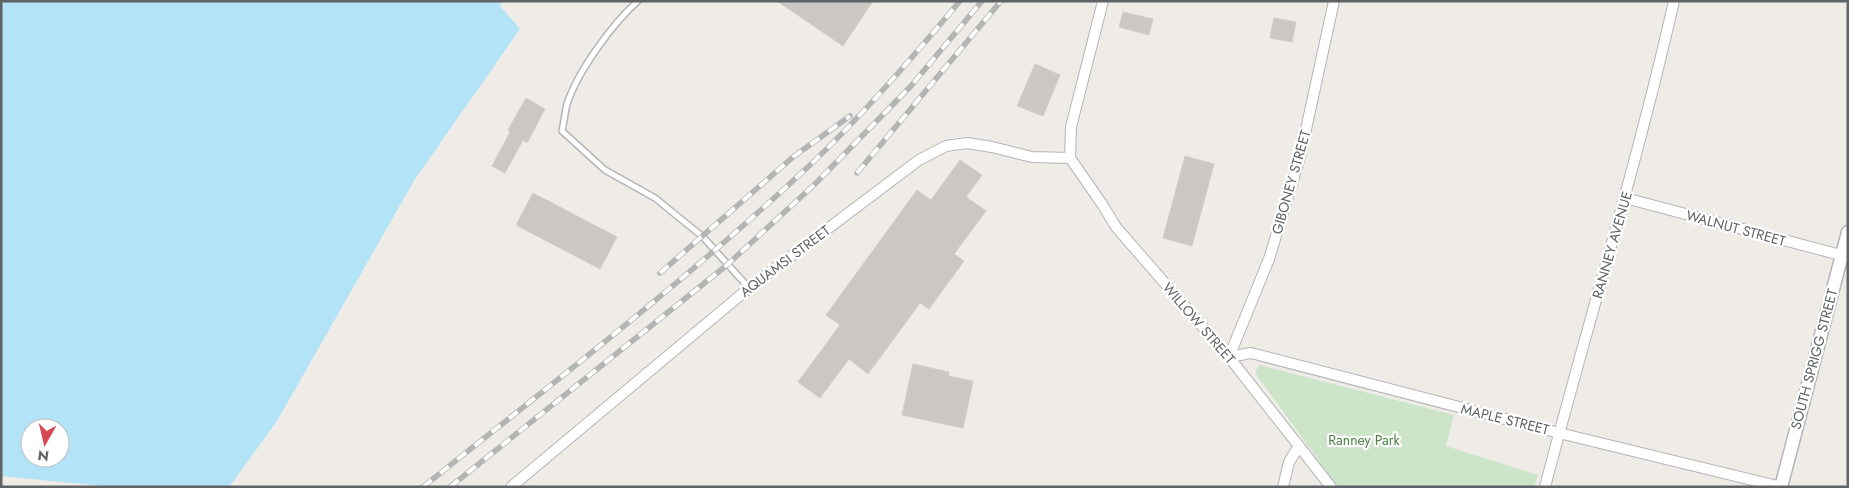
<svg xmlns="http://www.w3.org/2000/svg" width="1849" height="488" viewBox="0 0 1849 488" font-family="Jost,sans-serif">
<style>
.green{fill:#cce4c8}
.water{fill:#b2e3f6;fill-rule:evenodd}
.pier{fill:#efece8}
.building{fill:#cbc7c4;stroke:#d4cdc7}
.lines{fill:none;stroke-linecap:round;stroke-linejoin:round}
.service-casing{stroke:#b3b5b8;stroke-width:8}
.minor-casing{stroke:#b3b5b8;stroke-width:12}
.tertiary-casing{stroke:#b3b5b8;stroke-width:15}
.service{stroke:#fff;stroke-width:5}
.minor{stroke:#fff;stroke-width:10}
.tertiary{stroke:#fff;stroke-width:12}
.rail-casing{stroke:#b3b4b4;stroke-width:5.5}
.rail{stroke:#fff;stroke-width:4;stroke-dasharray:11;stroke-linecap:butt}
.labels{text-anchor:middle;stroke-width:4.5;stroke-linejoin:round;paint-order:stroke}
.street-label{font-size:14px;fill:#5f6366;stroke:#fff}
.park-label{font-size:14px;fill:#498341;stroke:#fff}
</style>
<rect width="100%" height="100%" fill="#efece8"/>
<polygon class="green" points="1259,365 1454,415 1446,446 1538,475 1534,487 1338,487 1255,373"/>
<path class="water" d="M1 1H502L500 6 520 29 415 179 277 421 229 487H1ZM30 428H60V458H30Z"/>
<polygon class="pier" points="1,476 112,487 1,487"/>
<g class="building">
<polygon points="777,1 873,1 843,46"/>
<polygon points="1123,12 1153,19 1149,35 1119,27"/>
<polygon points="1274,18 1296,22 1292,42 1270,38"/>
<polygon points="1035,64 1060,75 1043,116 1017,106"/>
<polygon points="526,98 545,109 527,143 523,140 505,173 492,166 510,132 508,130"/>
<polygon points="1185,156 1214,164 1192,246 1163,238"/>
<polygon points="960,160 982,175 966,197 986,211 954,254 964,261 929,309 920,303 868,374 849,359 820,398 798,382 840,325 826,315 917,190 931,200"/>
<polygon points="533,193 617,237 600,269 516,225"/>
<polygon points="913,364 949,372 948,376 973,381 963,428 902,415"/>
</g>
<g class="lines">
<defs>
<path id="service" d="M638 1C612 24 578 71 567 104 565 112 564 122 562 131L605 170 655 198 703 237 749 288"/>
<g id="minor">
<polyline points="1070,158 1102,204 1116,227 1229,357 1331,487"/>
<polyline points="1625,198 1848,257"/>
<polyline points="1229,357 1251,353 1559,433 1781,487"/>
<polyline points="1229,357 1269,259 1300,157 1334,1"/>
<polyline points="511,487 749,288 919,160 946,146 967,143 992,147 1032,157 1070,158 1071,127 1103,1"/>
<polyline points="1283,487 1289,462 1299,446"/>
<path d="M1545 487C1587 325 1637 165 1674 1"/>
</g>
<polyline id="tertiary" points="1781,487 1848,232"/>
</defs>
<use href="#service" class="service-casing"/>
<use href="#minor" class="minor-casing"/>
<use href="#tertiary" class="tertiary-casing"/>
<use href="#service" class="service"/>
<use href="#minor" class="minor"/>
<use href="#tertiary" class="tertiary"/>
<defs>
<g id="rail">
<polyline points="857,173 1001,1"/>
<polyline points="660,273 793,157 850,116"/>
<path d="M423 487C554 382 687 280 809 166 863 115 912 58 960 1"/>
<polyline points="450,487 727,265 814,185 911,86 982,1"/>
</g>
</defs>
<use href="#rail" class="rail-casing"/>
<use href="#rail" class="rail"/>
</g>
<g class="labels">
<g class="street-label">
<text transform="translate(1291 182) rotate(-74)" y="5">GIBONEY STREET</text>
<text transform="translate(1736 228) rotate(15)" y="5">WALNUT STREET</text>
<text transform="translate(1612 245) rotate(-74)" y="5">RANNEY AVENUE</text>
<text transform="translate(785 261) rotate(-37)" y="5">AQUAMSI STREET</text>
<text transform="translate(1199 323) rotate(49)" y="5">WILLOW STREET</text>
<text transform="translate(1814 359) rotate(-75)" y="5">SOUTH SPRIGG STREET</text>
<text transform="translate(1505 419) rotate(14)" y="5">MAPLE STREET</text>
</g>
<g class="park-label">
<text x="1364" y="445">Ranney Park</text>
</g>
</g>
<rect width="1849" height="488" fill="none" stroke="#5f6366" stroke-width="5"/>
<g transform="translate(45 443) rotate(188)"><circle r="24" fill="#ffffff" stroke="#bfc1c2"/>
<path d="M0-4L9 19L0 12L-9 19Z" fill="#d64854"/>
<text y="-8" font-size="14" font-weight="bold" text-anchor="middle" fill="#5f6366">N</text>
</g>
</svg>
